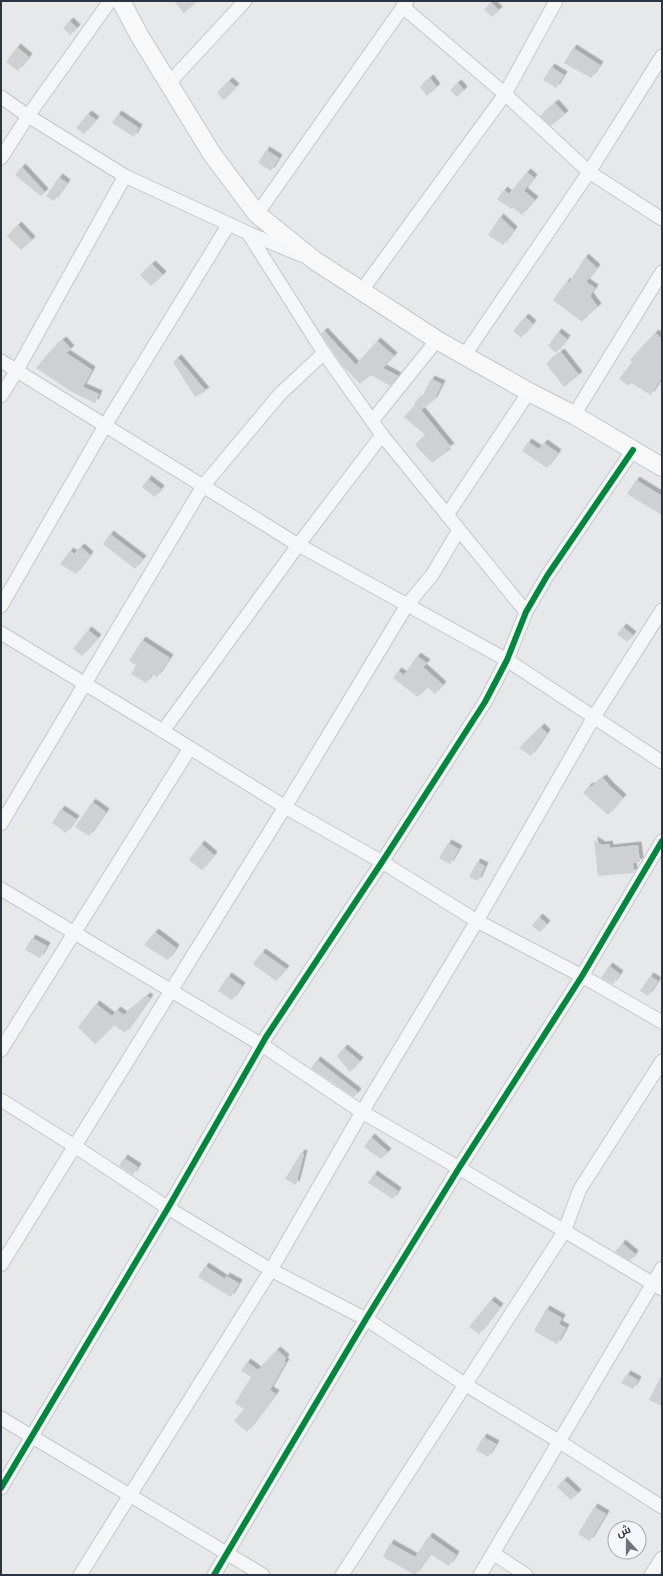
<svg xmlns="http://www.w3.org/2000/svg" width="663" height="1576" viewBox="0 0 663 1576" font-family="Commissioner,Cairo,sans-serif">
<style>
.building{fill:#ced0d3;filter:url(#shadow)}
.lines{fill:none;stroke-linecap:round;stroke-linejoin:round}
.street-casing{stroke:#c4c6c8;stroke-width:15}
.secondary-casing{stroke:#c4c6c8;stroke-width:20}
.street{stroke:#f5f6f7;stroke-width:13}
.secondary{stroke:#f8f8f8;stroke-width:18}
.cycleway-casing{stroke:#f4f6f9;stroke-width:8}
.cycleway{stroke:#00873e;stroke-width:6}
</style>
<defs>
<filter id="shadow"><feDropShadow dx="3.5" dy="-3.5" stdDeviation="0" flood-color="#0004"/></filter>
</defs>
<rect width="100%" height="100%" fill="#e6e8ea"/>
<g class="building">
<polygon points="174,1 198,1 184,13"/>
<polygon points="491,2 499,10 492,17 484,10"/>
<polygon points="70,21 77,28 70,35 63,28"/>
<polygon points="17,47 29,57 18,71 6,62"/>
<polygon points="573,48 600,65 591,78 564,63"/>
<polygon points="551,67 564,75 556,88 543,80"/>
<polygon points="430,78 437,87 427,96 420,87"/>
<polygon points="229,81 236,87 224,100 217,93"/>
<polygon points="458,83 464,90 457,97 450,90"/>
<polygon points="555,103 565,114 551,126 540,116"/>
<polygon points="88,114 96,120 84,134 76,128"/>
<polygon points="118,114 139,128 134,137 112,123"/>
<polygon points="266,150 279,158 271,171 258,163"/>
<polygon points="22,167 45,192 41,196 15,175"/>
<polygon points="527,172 534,178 524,191 535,200 522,215 512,207 511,209 497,199 504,190 509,194"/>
<polygon points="59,177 67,183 54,201 46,196"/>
<polygon points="500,217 514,230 503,245 488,235"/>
<polygon points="18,225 32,240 21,250 7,236"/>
<polygon points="585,257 597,268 586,282 595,288 590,296 598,307 587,316 582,322 553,300 567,281 569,283"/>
<polygon points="152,264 163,275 151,286 140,275"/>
<polygon points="525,317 533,324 521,338 513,331"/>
<polygon points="324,331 356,365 377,341 394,356 383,368 398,376 390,386 371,375 360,384 343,366 331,349 321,334"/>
<polygon points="558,332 567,339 556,353 548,346"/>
<polygon points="655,333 662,339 662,377 651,395 631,383 629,386 619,379 632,362 630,360"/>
<polygon points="63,340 71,349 66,353 92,370 83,387 99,394 95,403 72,392 36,368 54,347"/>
<polygon points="561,352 579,375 564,387 546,364"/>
<polygon points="178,358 206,391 195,397 173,362"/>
<polygon points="431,379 442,384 434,400 421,410 451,447 446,450 447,452 432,463 415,445 425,435 404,417 415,405 414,403 422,397"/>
<polygon points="528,442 539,449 544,443 558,453 547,468 522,451"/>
<polygon points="148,479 161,489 155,497 142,487"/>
<polygon points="636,480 662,496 662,515 627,494"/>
<polygon points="110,534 143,559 135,569 103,544"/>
<polygon points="81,547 90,555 76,574 60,564 70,551 74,554"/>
<polygon points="623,627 633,635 627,642 617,634"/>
<polygon points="88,630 98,638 82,656 73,649"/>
<polygon points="142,640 170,658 157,677 152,674 146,683 131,674 136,665 129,661"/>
<polygon points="417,656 427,663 423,667 443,685 435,694 427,687 418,697 393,678 398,671 404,675"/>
<polygon points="541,727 547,733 531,756 519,748"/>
<polygon points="603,778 610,786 623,798 608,815 583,793 589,786 591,787"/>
<polygon points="92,802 106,812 89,836 75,827"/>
<polygon points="61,809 76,819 66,833 52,823"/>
<polygon points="594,840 602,845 609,844 610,848 638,845 640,862 633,863 634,873 598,876"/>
<polygon points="448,843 459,849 450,864 439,858"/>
<polygon points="201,844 214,855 202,870 189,860"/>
<polygon points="477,862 485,866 478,881 469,877"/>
<polygon points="539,917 547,924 540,932 532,926"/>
<polygon points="155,932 176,948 168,960 144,945"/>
<polygon points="32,938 47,946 40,958 25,950"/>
<polygon points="262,952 286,969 276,981 253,964"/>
<polygon points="609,966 620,974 613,984 601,978"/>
<polygon points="228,976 242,986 232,1000 218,991"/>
<polygon points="650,976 658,981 648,996 640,991"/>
<polygon points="147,996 150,998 125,1033 114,1025 95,1044 78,1027 96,1004 112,1016 117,1010 124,1015"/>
<polygon points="344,1048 360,1061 350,1072 337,1056"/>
<polygon points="317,1060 358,1092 354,1097 311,1068"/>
<polygon points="371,1137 388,1152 381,1159 364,1147"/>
<polygon points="301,1153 304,1154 296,1185 285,1179"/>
<polygon points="124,1158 138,1167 133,1175 119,1166"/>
<polygon points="374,1174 398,1191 393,1199 368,1183"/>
<polygon points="622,1243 635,1254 630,1261 615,1252"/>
<polygon points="205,1266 225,1279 226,1276 239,1283 231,1297 198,1277"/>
<polygon points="491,1300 500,1307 479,1334 469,1327"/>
<polygon points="546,1309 562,1318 559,1324 566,1328 557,1344 534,1331"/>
<polygon points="277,1350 286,1358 284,1361 286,1362 270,1390 276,1394 247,1432 234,1421 244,1409 235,1403 251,1377 241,1371 247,1362 258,1370"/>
<polygon points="627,1374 638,1380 633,1389 621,1383"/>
<polygon points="662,1374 662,1406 649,1400"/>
<polygon points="483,1437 496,1444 488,1457 476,1450"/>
<polygon points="564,1480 578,1493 571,1500 557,1487"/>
<polygon points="594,1507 606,1514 590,1541 578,1534"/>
<polygon points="429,1536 456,1555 449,1566 430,1554 415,1575 383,1557 390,1543 415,1557"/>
</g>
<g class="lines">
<defs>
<g id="street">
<polyline points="403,7 505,94 589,172 662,219"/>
<polyline points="169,83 245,1"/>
<polyline points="1,97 28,116 125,176 248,233 301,255"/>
<polyline points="1,158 28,116 110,1"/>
<polyline points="257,214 407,1"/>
<polyline points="248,233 324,353 382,435 526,612"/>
<polyline points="362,290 505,94 556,1"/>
<polyline points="464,356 589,172 662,56"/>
<polyline points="1,361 295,543 507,660 662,762"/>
<polyline points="1,396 17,370 125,176"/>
<polyline points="574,415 662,272"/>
<polyline points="372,421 437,340"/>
<polyline points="447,515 529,392"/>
<polyline points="1,606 106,424 229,224"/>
<polyline points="1,633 163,731 285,807 382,862 477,921 582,976 662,1022"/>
<polyline points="163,731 299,544 382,435"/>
<polyline points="1,824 203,486 280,394 324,353"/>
<polyline points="1,889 262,1045 362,1112 459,1168 662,1289"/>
<polyline points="1,1050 190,748"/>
<polyline points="1,1100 76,1147 168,1208 271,1270 366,1319 466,1385 560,1442 662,1507"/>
<polyline points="1,1265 285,807 407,605 432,575 459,530"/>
<polyline points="1,1418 263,1575"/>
<polyline points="1,1488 168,1208 266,1037 382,862 485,702 507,660 526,612 547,576 633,450"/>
<polyline points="493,1553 526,1575"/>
<polyline points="80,1575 271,1270 362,1112 477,921 594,717 662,610"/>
<polyline points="214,1575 366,1319 459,1168 582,976 662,841"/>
<polyline points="342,1575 564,1232 580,1189 662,1061"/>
<polyline points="480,1575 662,1268"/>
<polyline points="651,1575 662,1558"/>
</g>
<polyline id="secondary" points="121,1 139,35 212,154 257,214 314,260 437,340 529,392 574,415 662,467"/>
</defs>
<use href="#street" class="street-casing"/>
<use href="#secondary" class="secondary-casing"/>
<use href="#street" class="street"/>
<use href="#secondary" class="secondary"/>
<defs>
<g id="cycleway">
<polyline points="1,1488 168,1208 266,1037 382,862 485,702 507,660 526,612 547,576 633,450"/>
<polyline points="214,1575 366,1319 459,1168 582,976 662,841"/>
</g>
</defs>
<use href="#cycleway" class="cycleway-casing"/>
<use href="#cycleway" class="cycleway"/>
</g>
<rect width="663" height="1576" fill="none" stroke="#2b3445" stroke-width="4"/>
<g transform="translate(627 1540) rotate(339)"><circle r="19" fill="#f4f6f9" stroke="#a4a8b1"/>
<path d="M0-3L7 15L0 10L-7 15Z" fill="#6c737f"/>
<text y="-6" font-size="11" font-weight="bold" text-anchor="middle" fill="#2b3445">ش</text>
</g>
</svg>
